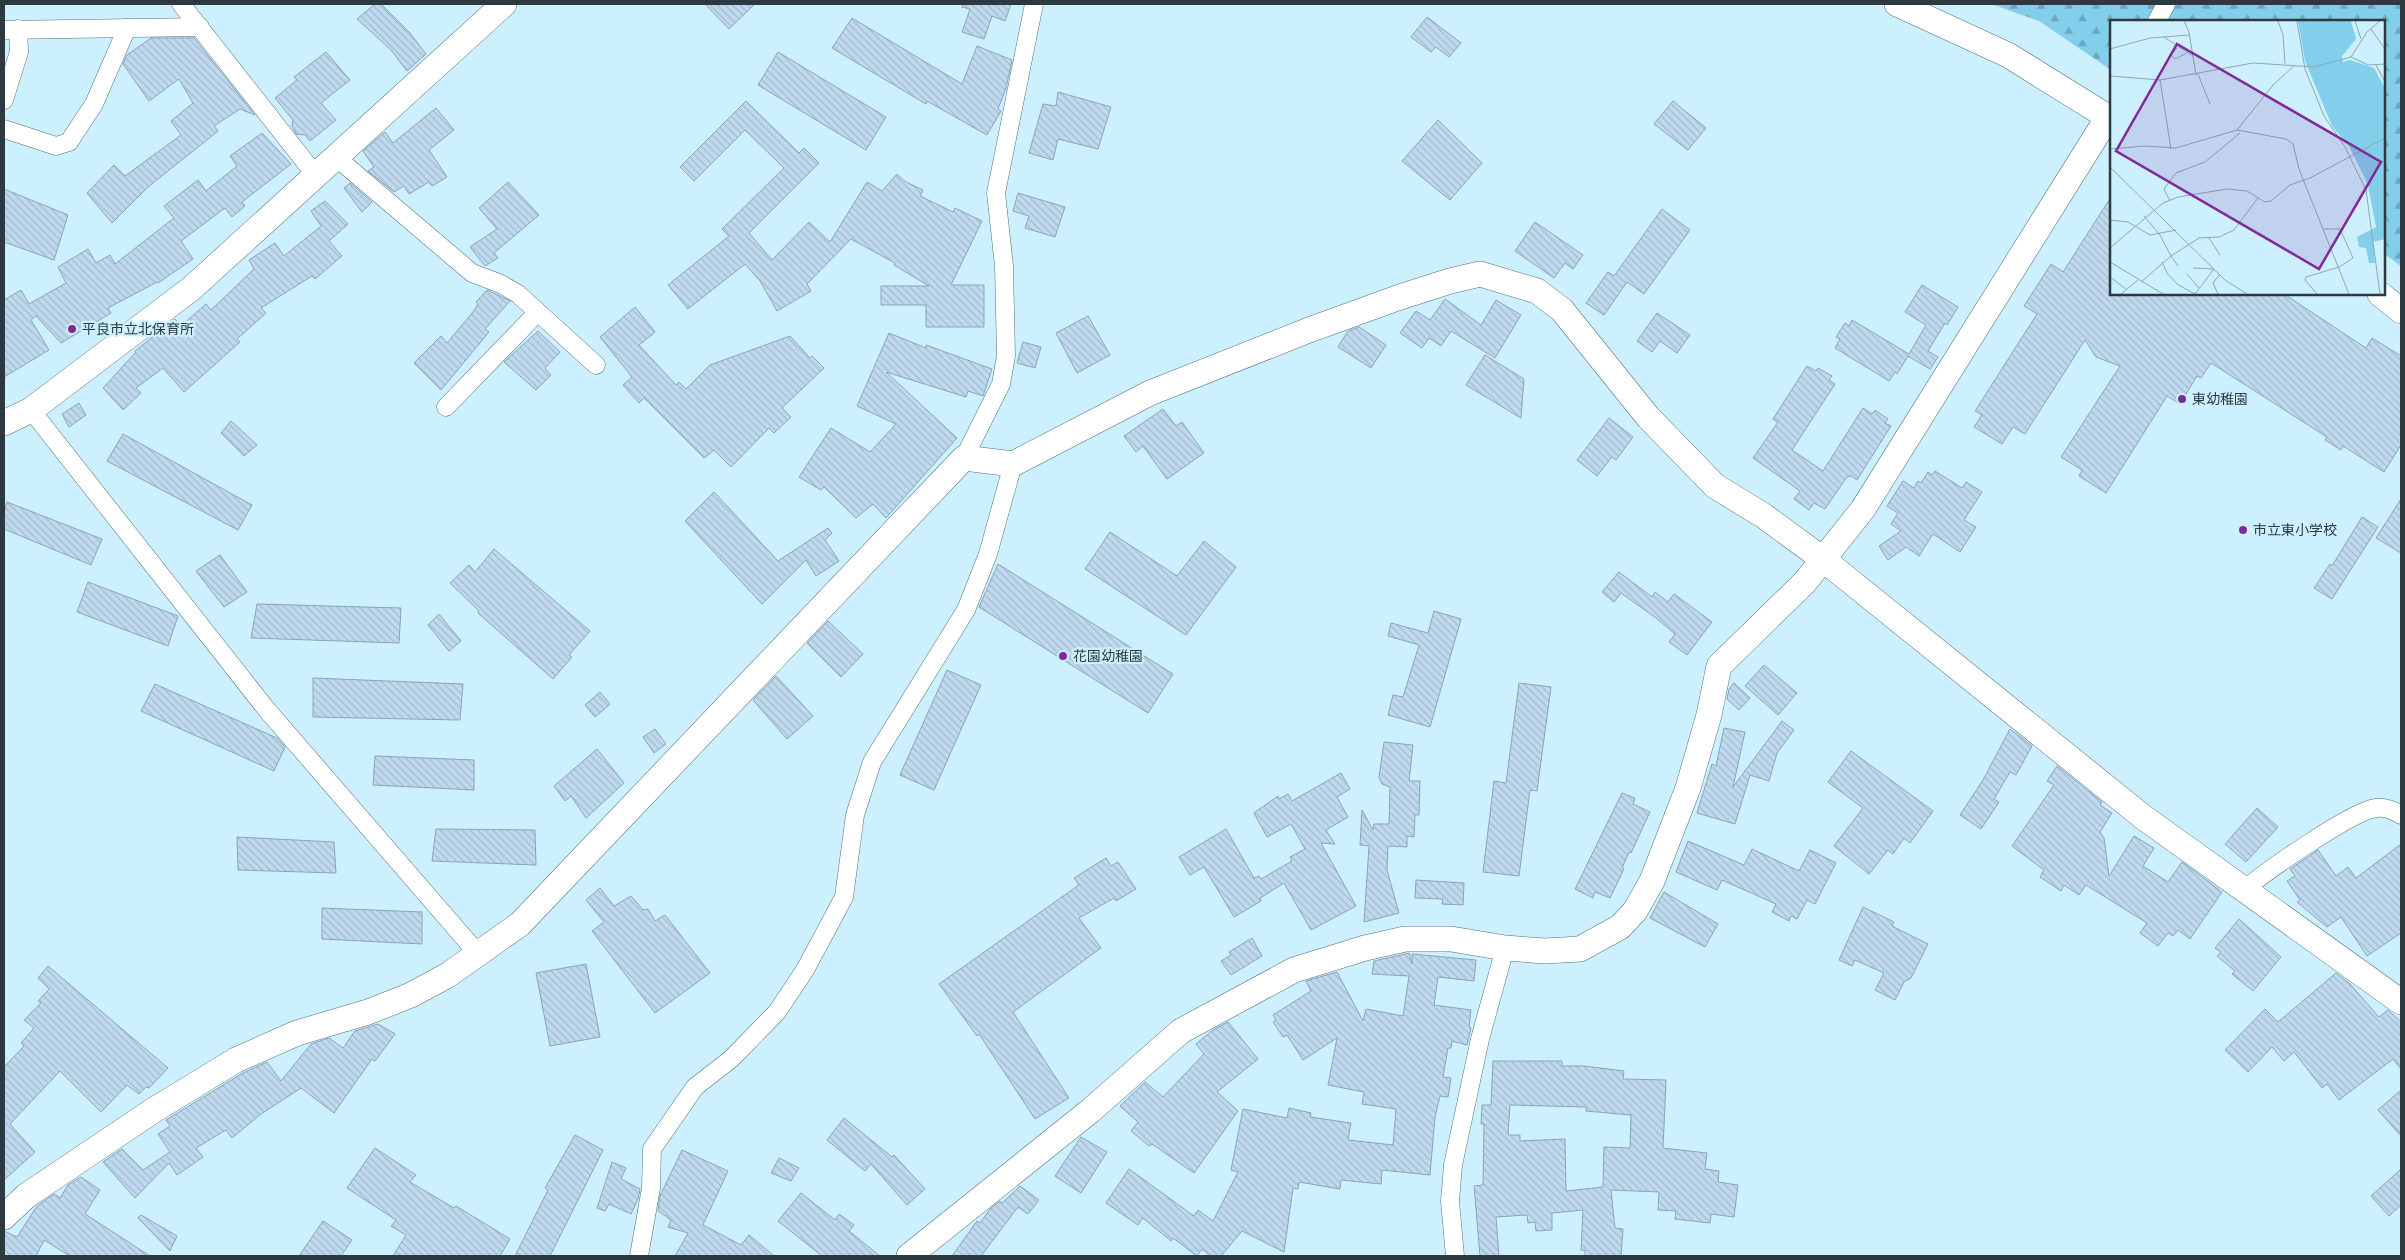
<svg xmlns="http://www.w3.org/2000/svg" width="2405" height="1260" viewBox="0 0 2405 1260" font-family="'Archivo Narrow','Noto Sans JP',sans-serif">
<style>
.forest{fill:url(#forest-firs)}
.building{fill:url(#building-back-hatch);stroke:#8aa3b7;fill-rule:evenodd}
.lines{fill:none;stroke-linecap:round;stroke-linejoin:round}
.street-casing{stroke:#51707c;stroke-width:19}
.secondary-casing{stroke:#51707c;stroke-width:26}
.street{stroke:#fff;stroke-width:18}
.secondary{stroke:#fff;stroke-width:25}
.poi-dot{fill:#802a98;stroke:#cdf0fe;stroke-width:2}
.labels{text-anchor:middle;stroke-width:4.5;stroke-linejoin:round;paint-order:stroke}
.poi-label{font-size:14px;fill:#2c3a3f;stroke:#cdf0fe;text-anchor:start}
.inset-road{fill:none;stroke:#8da7b2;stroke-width:1}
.view{fill:#802a98;fill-opacity:0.15;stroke:#802a98;stroke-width:2.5}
.inset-edge{fill:none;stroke:#2c3a3f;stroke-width:2.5}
</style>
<defs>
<pattern id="forest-firs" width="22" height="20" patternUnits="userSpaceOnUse" patternTransform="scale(1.25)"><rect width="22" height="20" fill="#83ceeb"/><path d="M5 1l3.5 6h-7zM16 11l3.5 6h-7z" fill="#6ba8c0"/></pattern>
<pattern id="building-back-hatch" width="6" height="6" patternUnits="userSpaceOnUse" patternTransform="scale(1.25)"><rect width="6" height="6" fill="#bfd9ef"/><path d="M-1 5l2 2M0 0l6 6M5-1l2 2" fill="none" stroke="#a4bbce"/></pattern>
</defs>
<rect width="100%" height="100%" fill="#cdf0fe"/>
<polygon class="forest" points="1991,4 2401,4 2401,266 2384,254 2384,21 2111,21 2111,70 2039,21"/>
<g class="building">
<polygon points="375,4 381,4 410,33 426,54 407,71 391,50 357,19"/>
<polygon points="705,4 755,4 729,29"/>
<polygon points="963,4 1011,4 1005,21 992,16 984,39 962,32 970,9 962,7"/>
<polygon points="1427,17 1461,43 1449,57 1436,47 1431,52 1411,37"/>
<polygon points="852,18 962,84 977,46 1012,60 1006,88 998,109 1001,111 987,135 927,101 926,104 832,48"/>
<polygon points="151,38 194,38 255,115 240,109 214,126 218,131 148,187 112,223 87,193 114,165 125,176 181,135 171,121 193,103 179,79 149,101 123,64 127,55"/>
<polygon points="326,52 350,80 321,103 336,120 310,141 305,135 296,134 292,126 293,120 275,98 297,80 294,77"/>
<polygon points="778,52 886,117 866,150 758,85"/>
<polygon points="1058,92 1111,107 1098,149 1058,139 1053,160 1029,153 1043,104 1056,106"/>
<polygon points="746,101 799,153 804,148 819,163 749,233 772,260 809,222 830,242 867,182 882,191 897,174 904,181 923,190 920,196 953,212 955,208 982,221 951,285 984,285 984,327 926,327 926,305 881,305 881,286 929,286 894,265 895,263 851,239 807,284 811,291 777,311 760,281 745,264 688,309 668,285 729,236 722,229 784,168 745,130 694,181 680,167"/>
<polygon points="1673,101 1706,128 1688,150 1654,124"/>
<polygon points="436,108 454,130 429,150 447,177 432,186 429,182 409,194 404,186 394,192 368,171 374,167 363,151 385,132 393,143"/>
<polygon points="1438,120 1482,163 1450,200 1402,161"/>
<polygon points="262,133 291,164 242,202 245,206 232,217 225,208 181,241 193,259 158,283 157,282 108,308 111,313 61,343 36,316 31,320 49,350 4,377 4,300 21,290 29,304 66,283 58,267 88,249 96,263 110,255 115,264 174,218 164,206 198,180 206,191 237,166 230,156"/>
<polygon points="508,182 539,215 494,253 498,258 485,266 470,247 497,229 479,208"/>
<polygon points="350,183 372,202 362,212 344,188"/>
<polygon points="4,189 68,215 54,260 4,242"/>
<polygon points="1018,193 1065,207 1055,237 1025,228 1029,216 1013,211"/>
<polygon points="2111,197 2111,294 2284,294 2366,348 2372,338 2401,356 2401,445 2384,472 2343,446 2341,450 2325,440 2327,437 2211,363 2201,378 2197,376 2180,404 2167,396 2106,493 2079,476 2082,470 2061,457 2120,366 2096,357 2085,340 2025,434 2013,427 2002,444 1974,427 1982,415 1975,411 2037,314 2024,306 2051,264 2063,272"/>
<polygon points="325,201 348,224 329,241 342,256 315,279 312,276 261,308 266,313 237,339 240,342 184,392 163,368 136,388 141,393 123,410 103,388 136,352 135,351 175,319 181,326 206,304 211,310 254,269 249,260 275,243 284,256 321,226 311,211"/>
<polygon points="1662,209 1690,230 1644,294 1627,282 1604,315 1586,303 1608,272 1614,276"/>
<polygon points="1535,222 1583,255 1573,269 1565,263 1554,278 1515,251"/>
<polygon points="1922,285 1958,307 1947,325 1945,323 1928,351 1938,357 1930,369 1908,356 1897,374 1895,372 1889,381 1835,348 1840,339 1836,337 1845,323 1849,326 1852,320 1909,354 1926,325 1905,312"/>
<polygon points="487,290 510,301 485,329 489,332 441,390 414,363 441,336 447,343 473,312 478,304 476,302"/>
<polygon points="1445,299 1481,325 1496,300 1521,315 1495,358 1451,331 1441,346 1429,338 1422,348 1400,333 1416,311 1430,320"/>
<polygon points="635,307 655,332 639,345 676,385 679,382 686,389 710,365 790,336 810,358 812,356 824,368 782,408 791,417 774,433 769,428 731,467 714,450 704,458 644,398 639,403 623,385 632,377 600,337"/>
<polygon points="1657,313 1690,335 1677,353 1660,341 1652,352 1637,341"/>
<polygon points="1088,316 1110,355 1077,373 1056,333"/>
<polygon points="1359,327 1386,345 1371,368 1338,347 1348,331"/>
<polygon points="538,331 560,352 545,368 551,375 536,390 504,362"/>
<polygon points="889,333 926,348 926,345 992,369 983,396 968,391 966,397 886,372 957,438 886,518 873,504 856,518 824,487 821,490 799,477 831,428 870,452 896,424 857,406"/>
<polygon points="1023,342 1041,347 1035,368 1017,363"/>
<polygon points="1485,355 1524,379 1521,418 1466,385"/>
<polygon points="1807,366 1816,371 1818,368 1832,376 1829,380 1835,384 1792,450 1823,471 1863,408 1872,414 1875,410 1888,419 1885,423 1891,426 1857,480 1851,476 1847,477 1825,509 1814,503 1809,510 1794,499 1800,491 1753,458 1778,422 1773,419"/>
<polygon points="79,403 86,415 69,427 62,414"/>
<polygon points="1163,409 1176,426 1182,422 1204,453 1167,479 1143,446 1136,452 1124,436"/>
<polygon points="1609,418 1633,437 1616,460 1612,457 1597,476 1577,460"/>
<polygon points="231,421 257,445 244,456 221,433"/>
<polygon points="123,434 252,505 238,530 107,461"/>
<polygon points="1935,471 1962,488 1966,482 1982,492 1964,520 1976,527 1960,552 1933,534 1919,556 1906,547 1888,560 1879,546 1901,531 1891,524 1898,513 1887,506 1903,481 1914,488 1918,481 1921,483 1928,472 1932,475"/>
<polygon points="714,492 778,561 828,528 832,533 825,540 839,561 816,576 806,560 762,604 685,521"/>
<polygon points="2401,499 2401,553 2376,538"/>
<polygon points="7,502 102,539 91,565 4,529 4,513"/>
<polygon points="2362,517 2378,527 2332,599 2314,588 2330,564 2332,566"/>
<polygon points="1110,532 1177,576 1204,541 1236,567 1186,635 1085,569"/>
<polygon points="494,549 590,631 569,655 572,657 553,679 478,613 479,611 450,583 469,565 475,572"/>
<polygon points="220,555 247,592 224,607 196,571"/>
<polygon points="998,564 1173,674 1148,713 979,607"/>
<polygon points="1619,572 1652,597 1655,592 1668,602 1674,594 1712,622 1687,655 1669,642 1675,634 1656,618 1621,593 1614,602 1602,592"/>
<polygon points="88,582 178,616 168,646 77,612"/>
<polygon points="257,604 401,608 399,643 251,638"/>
<polygon points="1434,611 1461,619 1430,727 1388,715 1393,695 1403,697 1419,645 1388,636 1391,623 1428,633"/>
<polygon points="439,614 461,641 449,651 428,625"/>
<polygon points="828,621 863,654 841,677 807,643"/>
<polygon points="1764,665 1797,693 1778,715 1745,686"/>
<polygon points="947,670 981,685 934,790 900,775"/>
<polygon points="776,676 813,716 787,739 753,700"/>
<polygon points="313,678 463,684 460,720 313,717"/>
<polygon points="1519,683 1551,687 1537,791 1530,790 1519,876 1483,872 1494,781 1506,783"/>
<polygon points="1734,683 1750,698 1739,710 1727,699 1729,689"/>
<polygon points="155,684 277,738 285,747 274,771 141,711"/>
<polygon points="600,692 610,704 595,717 585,705"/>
<polygon points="1782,721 1794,730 1777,753 1769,781 1750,775 1735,824 1697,813 1712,764 1716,766 1724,728 1745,732 1733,787"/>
<polygon points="655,729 666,744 654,753 643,737"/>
<polygon points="2010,729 2032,746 2016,775 2010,772 1994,799 1999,802 1981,829 1960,815 1983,780"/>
<polygon points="1384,742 1413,745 1409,781 1420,781 1419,815 1415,815 1414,837 1407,836 1407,847 1388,846 1387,870 1399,913 1364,922 1369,846 1360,845 1362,810 1373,830 1374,824 1389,824 1390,787 1382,784 1379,777"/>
<polygon points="597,749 624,783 586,818 571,796 565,801 554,786"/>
<polygon points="1851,751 1933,811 1910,843 1904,838 1893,854 1888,850 1869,874 1834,846 1863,808 1828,782"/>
<polygon points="375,756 474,760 474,790 373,785"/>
<polygon points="2057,766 2102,802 2100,805 2112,813 2100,832 2104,838 2109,876 2134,836 2154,848 2143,866 2168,882 2182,862 2222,892 2190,939 2178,930 2173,936 2168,933 2158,946 2140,933 2147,923 2086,885 2079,895 2064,885 2061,891 2040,877 2044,870 2012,846 2054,785 2047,781"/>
<polygon points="1341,773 1350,789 1337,797 1348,817 1326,830 1335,844 1321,843 1356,906 1311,930 1284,883 1260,898 1261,901 1234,917 1204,867 1190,875 1179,857 1226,829 1254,878 1259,876 1261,879 1292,861 1290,857 1305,849 1291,824 1267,837 1254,813 1278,796 1279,799 1288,794 1292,801"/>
<polygon points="1622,793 1635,798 1633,804 1650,812 1631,853 1629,852 1622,868 1624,869 1610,898 1595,892 1593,898 1575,889"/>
<polygon points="2257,808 2278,827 2246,862 2225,844"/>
<polygon points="436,829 535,830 536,865 432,861"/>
<polygon points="237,837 334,842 336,873 238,870"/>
<polygon points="1688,841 1744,865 1752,849 1799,871 1810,850 1836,863 1815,904 1807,900 1797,919 1791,916 1789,921 1772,912 1776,904 1722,880 1717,890 1676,872"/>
<polygon points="2401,844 2401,933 2367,956 2341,917 2327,927 2297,902 2300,900 2287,881 2295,876 2290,869 2318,850 2336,876 2348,867 2356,878"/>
<polygon points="1106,858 1111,866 1118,862 1136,889 1116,901 1114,898 1079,918 1101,948 1013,1012 1069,1098 1035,1119 979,1034 977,1036 939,984 1076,887 1079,885 1074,878"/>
<polygon points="1416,880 1464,883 1463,905 1442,904 1443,899 1415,898"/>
<polygon points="600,888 614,906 631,896 643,910 648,909 655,921 665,915 710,973 655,1013 592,931 604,922 586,900"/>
<polygon points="1664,892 1718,924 1705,947 1650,918"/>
<polygon points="1863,907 1894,922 1892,926 1928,944 1911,978 1904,982 1895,1000 1875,990 1884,973 1855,960 1852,966 1839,960"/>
<polygon points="322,908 422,912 422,944 322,939"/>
<polygon points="2239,919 2281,957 2253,991 2232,974 2235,971 2217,956 2221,952 2215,948"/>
<polygon points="1252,938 1262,956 1231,975 1221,961 1231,955 1229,952"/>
<polygon points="1409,953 1412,964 1412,954 1476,960 1474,981 1438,977 1434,1005 1471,1010 1469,1027 1471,1028 1467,1045 1452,1041 1451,1048 1448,1048 1443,1077 1451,1078 1448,1097 1440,1096 1435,1117 1430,1175 1382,1170 1381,1184 1341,1180 1340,1189 1299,1182 1298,1189 1293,1188 1284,1252 1242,1231 1221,1256 1210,1256 1202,1249 1197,1256 1173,1238 1171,1241 1143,1218 1138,1225 1106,1203 1129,1169 1194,1216 1198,1210 1213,1221 1238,1172 1231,1170 1243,1109 1287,1118 1289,1108 1311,1113 1310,1117 1351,1123 1348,1140 1393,1145 1396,1109 1362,1104 1364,1092 1328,1085 1337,1038 1303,1060 1287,1035 1283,1037 1273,1022 1276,1020 1273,1015 1311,991 1306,981 1337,972 1363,1021 1366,1009 1403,1016 1409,976 1372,974 1374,961"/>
<polygon points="586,964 600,1037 550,1046 536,973"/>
<polygon points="48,966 168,1068 149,1088 146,1087 139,1094 127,1085 101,1112 60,1071 10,1124 35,1152 4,1180 4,1067 24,1046 21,1043 34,1028 24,1020 41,1003 38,1001 49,989 38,978"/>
<polygon points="2336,973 2349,983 2379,1017 2388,1010 2401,1022 2401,1069 2393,1059 2339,1100 2327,1084 2322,1088 2294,1052 2284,1061 2272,1047 2248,1072 2225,1050 2265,1009 2278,1022"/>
<polygon points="1228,1022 1258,1059 1217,1092 1238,1111 1194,1173 1152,1144 1149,1146 1131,1131 1138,1122 1120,1106 1145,1082 1163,1097 1204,1054 1196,1044 1213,1030"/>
<polygon points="378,1024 395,1034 375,1061 372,1059 334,1113 301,1088 261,1114 232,1138 226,1130 196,1148 203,1157 177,1175 169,1163 135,1198 103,1162 122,1149 143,1170 170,1152 158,1134 170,1126 166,1120 243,1073 267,1062 281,1081 311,1044 329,1038 343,1048 355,1031"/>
<path d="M1493 1061H1562V1066H1584L1624 1071 1623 1079 1666 1080 1663 1148 1707 1153 1705 1169 1719 1171 1718 1182 1738 1185 1734 1217 1711 1214 1710 1223 1675 1219 1676 1211 1658 1210 1659 1192 1611 1190 1615 1228 1623 1229 1621 1256H1585V1250H1581L1583 1210 1552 1213V1230L1536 1231 1535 1222 1528 1223 1527 1215 1496 1217 1499 1256H1480L1474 1186 1483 1185 1484 1124H1481L1482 1105H1491ZM1510 1105 1586 1107V1111L1631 1115 1630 1148 1604 1147 1603 1187 1566 1191 1565 1139 1520 1141V1135H1508Z"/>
<polygon points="2401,1090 2401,1136 2378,1110"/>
<polygon points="844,1118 892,1157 894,1155 925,1189 907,1205 871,1164 865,1171 827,1140"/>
<polygon points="575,1135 603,1150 550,1256 515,1256 548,1190 545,1188"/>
<polygon points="1081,1137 1107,1152 1081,1193 1055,1176"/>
<polygon points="375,1148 416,1175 410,1182 454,1208 456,1206 510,1239 500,1256 393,1256 406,1235 391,1226 396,1220 347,1188"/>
<polygon points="682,1150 728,1171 703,1225 741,1245 749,1235 774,1256 675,1256 688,1233 668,1227 671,1220 658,1211 660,1196"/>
<polygon points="779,1158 799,1168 791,1181 771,1173"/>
<polygon points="612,1162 626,1168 621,1179 640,1189 638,1199 631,1214 609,1204 605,1211 597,1208"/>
<polygon points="2401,1169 2401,1205 2389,1216 2371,1196"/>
<polygon points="81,1177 100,1190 85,1214 150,1256 70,1256 44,1240 36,1256 4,1256 4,1231 17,1237 37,1206 54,1194 60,1198 68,1185"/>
<polygon points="1020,1186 1039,1200 1028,1214 1018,1207 981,1256 952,1256 977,1221 980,1223 991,1208 1000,1201 1002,1203"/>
<polygon points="801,1193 835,1220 839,1214 854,1225 849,1231 880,1256 822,1256 778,1221"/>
<polygon points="141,1215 177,1236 170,1251 138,1218"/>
<polygon points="323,1221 352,1240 341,1256 299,1256"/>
</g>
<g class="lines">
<defs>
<g id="street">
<polyline points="181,4 317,177"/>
<polyline points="2157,21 2166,4"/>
<polyline points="4,30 200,27"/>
<polyline points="4,100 19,52 18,29"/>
<polyline points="4,129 56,146 69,142 94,104 127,28"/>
<polyline points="337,158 472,273 501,284 518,294 596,365"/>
<polyline points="446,407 538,312"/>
<polyline points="31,410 267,710 479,955"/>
<polyline points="964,458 1001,384 1006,356 1004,266 996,193 1034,4"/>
<path d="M2243 891C2263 873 2352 811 2376 808 2386 807 2392 810 2401 815"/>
<polyline points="639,1256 651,1188 652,1149 695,1087 731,1059 777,1012 805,970 844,897 855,815 872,762 966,610 988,554 1013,464"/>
<polyline points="1455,1256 1450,1201 1453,1165 1480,1039 1505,948"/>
</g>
<g id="secondary">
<polyline points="1897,4 2008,55 2111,119"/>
<polyline points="2380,294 2401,311"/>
<polyline points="4,423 31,410 192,288 504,4"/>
<polyline points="4,1217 26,1196 154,1110 236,1060 297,1033 368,1012 411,995 448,975 520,924 964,458 1013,464 1150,393 1309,330 1400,297 1450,281 1480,274 1537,291 1562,310 1648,417 1715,486 1764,516 1824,560 2143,817 2401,1002"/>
<polyline points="909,1256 1090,1111 1181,1031 1294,970 1365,948 1405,939 1451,939 1505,948 1545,951 1580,949 1620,927 1635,911 1652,881 1688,788 1709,715 1719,666 1805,582 1863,509 2108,117"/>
</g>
</defs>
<use href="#street" class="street-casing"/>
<use href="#secondary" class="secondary-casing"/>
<use href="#street" class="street"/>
<use href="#secondary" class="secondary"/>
</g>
<g class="poi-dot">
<circle cx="72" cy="329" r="5"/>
<circle cx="2182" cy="399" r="5"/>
<circle cx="2243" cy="530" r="5"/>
<circle cx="1063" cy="656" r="5"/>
</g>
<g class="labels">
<g class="poi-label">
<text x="82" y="334">平良市立北保育所</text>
<text x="2192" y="404">東幼稚園</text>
<text x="2253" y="535">市立東小学校</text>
<text x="1073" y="661">花園幼稚園</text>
</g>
</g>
<g transform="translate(2110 20)">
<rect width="275" height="275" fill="#cdf0fe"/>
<path d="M188 1H241L246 19 232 36 233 42 240 40 264 48 275 68V219L263 222 265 243H259L256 228 249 227 247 217 266 207 258 165 239 126 222 106 195 41Z" fill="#83ceeb"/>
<path class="inset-road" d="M74 1 79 12 86 55M168 1 173 15 175 44M187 1 195 49 214 96 235 127 256 170 270 274M245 1 251 19M261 9 275 29M54 17 83 36M67 28 61 35 65 39 77 33M0 29 40 18 79 15M241 37 257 12 270 1M266 45 275 62M88 54 100 84M0 56 50 60 143 43 204 47 241 37 258 45 275 44M50 60 61 129M127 110 176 119 183 124 189 149 239 274M0 129 35 126 66 128 127 110 164 64 184 46M0 147 115 260 137 274M60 181 54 169 66 153 95 142 130 113M34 196 50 215 61 236 89 218 109 217 124 210 148 178M0 200 18 202 40 215 66 210M99 218 110 235M0 228 53 183 68 177 117 169 137 171 155 182 161 181 180 165 200 158 275 118M0 242 53 274M52 242 57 253 67 264 85 274M83 248 103 249M77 254 89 268M0 257 17 270M31 262 61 236 68 246M11 274 28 260M85 274 104 249M108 274 103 263 109 255M207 274 195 260 196 257 229 247 243 238 230 209H214"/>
<path class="view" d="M67 24 271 142 209 249 6 131Z"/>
<rect width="275" height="275" class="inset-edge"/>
</g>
<rect width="2405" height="1260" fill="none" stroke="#2c3a3f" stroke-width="10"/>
</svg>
